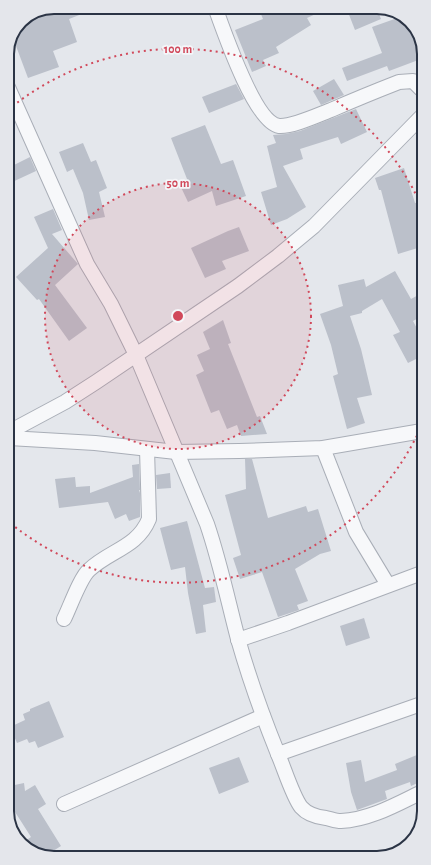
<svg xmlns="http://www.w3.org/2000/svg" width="431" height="865" viewBox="0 0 431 865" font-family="'Alegreya Sans',sans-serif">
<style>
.building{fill:#bbc0ca}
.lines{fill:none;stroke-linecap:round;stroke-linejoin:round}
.street-casing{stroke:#a9aeb7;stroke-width:16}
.street{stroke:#f7f8fa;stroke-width:14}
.ring{fill:none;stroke:#d1495b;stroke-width:2;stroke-dasharray:2 4}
.rim{fill:none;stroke:#2b3445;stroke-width:2}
.centre{fill:#d1495b;stroke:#f4f6f9;stroke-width:2}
.ring-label{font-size:12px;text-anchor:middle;font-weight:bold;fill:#d1495b;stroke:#f4f6f9;stroke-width:3.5;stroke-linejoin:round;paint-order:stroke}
</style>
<rect width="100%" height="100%" fill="#e4e7ec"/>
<g class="building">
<polygon points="54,7 96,7 97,8 69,19 77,42 53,51 59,67 28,78 13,38 21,21"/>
<polygon points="258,7 331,7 307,18 311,25 276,47 279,53 263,60 266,66 252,72 235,30 263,19"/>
<polygon points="346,7 376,7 381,19 355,30"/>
<polygon points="403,16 405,17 412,35 414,35 421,53 421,59 389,71 387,66 347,81 342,68 382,53 372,27"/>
<polygon points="334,79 344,95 321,105 313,91"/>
<polygon points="236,84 244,99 209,113 202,97"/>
<polygon points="356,109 367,132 341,144 338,137 300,149 303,159 283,166 306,207 287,219 271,225 261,192 277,187 267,146 276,143 273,135 286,134 300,131"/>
<polygon points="205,125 221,164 233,160 246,196 216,206 212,191 188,202 179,183 187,179 171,138"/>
<polygon points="83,143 91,162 96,160 107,188 99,192 105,217 89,220 83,193 73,169 67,172 59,152"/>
<polygon points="30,157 36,171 8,184 8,168"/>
<polygon points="404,168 415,203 421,202 421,247 398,254 381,190 379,190 375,178"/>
<polygon points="53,209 62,230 52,234 78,264 55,285 87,328 69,341 39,299 37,300 16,277 48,248 34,217"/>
<polygon points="239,227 249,251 222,261 226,269 205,278 191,248 228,231"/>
<polygon points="395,271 411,299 422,293 422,316 413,321 422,338 422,356 408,363 393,335 400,332 382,299 362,311 362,313 350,316 361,349 372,395 357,398 365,423 347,429 333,376 338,374 331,345 320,314 343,306 338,285 364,279 366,287"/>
<polygon points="223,320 231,343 228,344 257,417 260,416 267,434 241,436 237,425 227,429 219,410 211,413 196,375 204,371 197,355 210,349 203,332"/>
<polygon points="245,459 252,459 268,518 306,506 308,512 318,509 331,551 320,554 295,569 308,601 297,605 299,610 278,617 262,572 240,579 233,558 241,555 225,495 246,489"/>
<polygon points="139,464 140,490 139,490 140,493 140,517 129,521 126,514 115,519 108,502 59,508 55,479 75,477 76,487 90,486 90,493 133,477 132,465"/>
<polygon points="170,473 171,488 157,489 156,475"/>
<polygon points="187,521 205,588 214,587 216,602 203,605 206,632 196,634 188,593 185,567 171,570 160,528"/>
<polygon points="364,618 370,638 346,646 340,626"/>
<polygon points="49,701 64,737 38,748 35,741 29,743 27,739 17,743 10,727 25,720 23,714 30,711 30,709"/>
<polygon points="424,752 424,780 411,786 410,782 385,791 387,799 357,810 351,792 346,763 361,760 365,782 397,770 395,764"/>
<polygon points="239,757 249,782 219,794 209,768"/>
<polygon points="24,783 25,791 35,785 46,804 38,809 61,846 45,856 26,848 22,843 31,837 10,804 10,786"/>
</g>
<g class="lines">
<defs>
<g id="street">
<path d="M215 7C223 29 255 123 279 126 292 127 318 115 331 110 354 100 376 91 399 82L413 81 421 89"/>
<path d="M7 85 87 264 111 304 136 355 207 524C220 562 228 601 238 639 249 678 263 717 278 754L424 703"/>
<polyline points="9,432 65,402 96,382 238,286 278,256 314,226 421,117"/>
<polyline points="9,438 95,443 176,452 239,451 323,448 422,431"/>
<polyline points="323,448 356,532 388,585"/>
<path d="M64 619C70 607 80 578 89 570 110 550 137 548 149 519L147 449"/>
<polyline points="238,640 288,623 419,574 423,573"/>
<path d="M278 754C284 768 293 797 301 807 307 814 317 817 326 818 331 819 336 821 341 821 370 820 399 803 424 791"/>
<polyline points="64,804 263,716"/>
</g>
</defs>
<use href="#street" class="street-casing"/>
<use href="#street" class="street"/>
</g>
<circle cx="178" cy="316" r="133" fill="#d1495b" fill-opacity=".12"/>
<g class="ring">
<circle cx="178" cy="316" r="133"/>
<path d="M422 425A267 267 0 0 1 10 523M8 110A267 267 0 0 1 421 205"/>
</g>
<path d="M0 0H431V865H0ZM54 14H377A40 40 0 0 1 417 54V811A40 40 0 0 1 377 851H54A40 40 0 0 1 14 811V54A40 40 0 0 1 54 14Z" fill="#e4e6eb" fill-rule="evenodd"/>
<path class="rim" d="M54 14H377A40 40 0 0 1 417 54V811A40 40 0 0 1 377 851H54A40 40 0 0 1 14 811V54A40 40 0 0 1 54 14Z"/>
<circle cx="178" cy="316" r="6" class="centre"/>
<g class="ring-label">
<text x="178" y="53">100 m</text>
<text x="178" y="187">50 m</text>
</g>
</svg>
